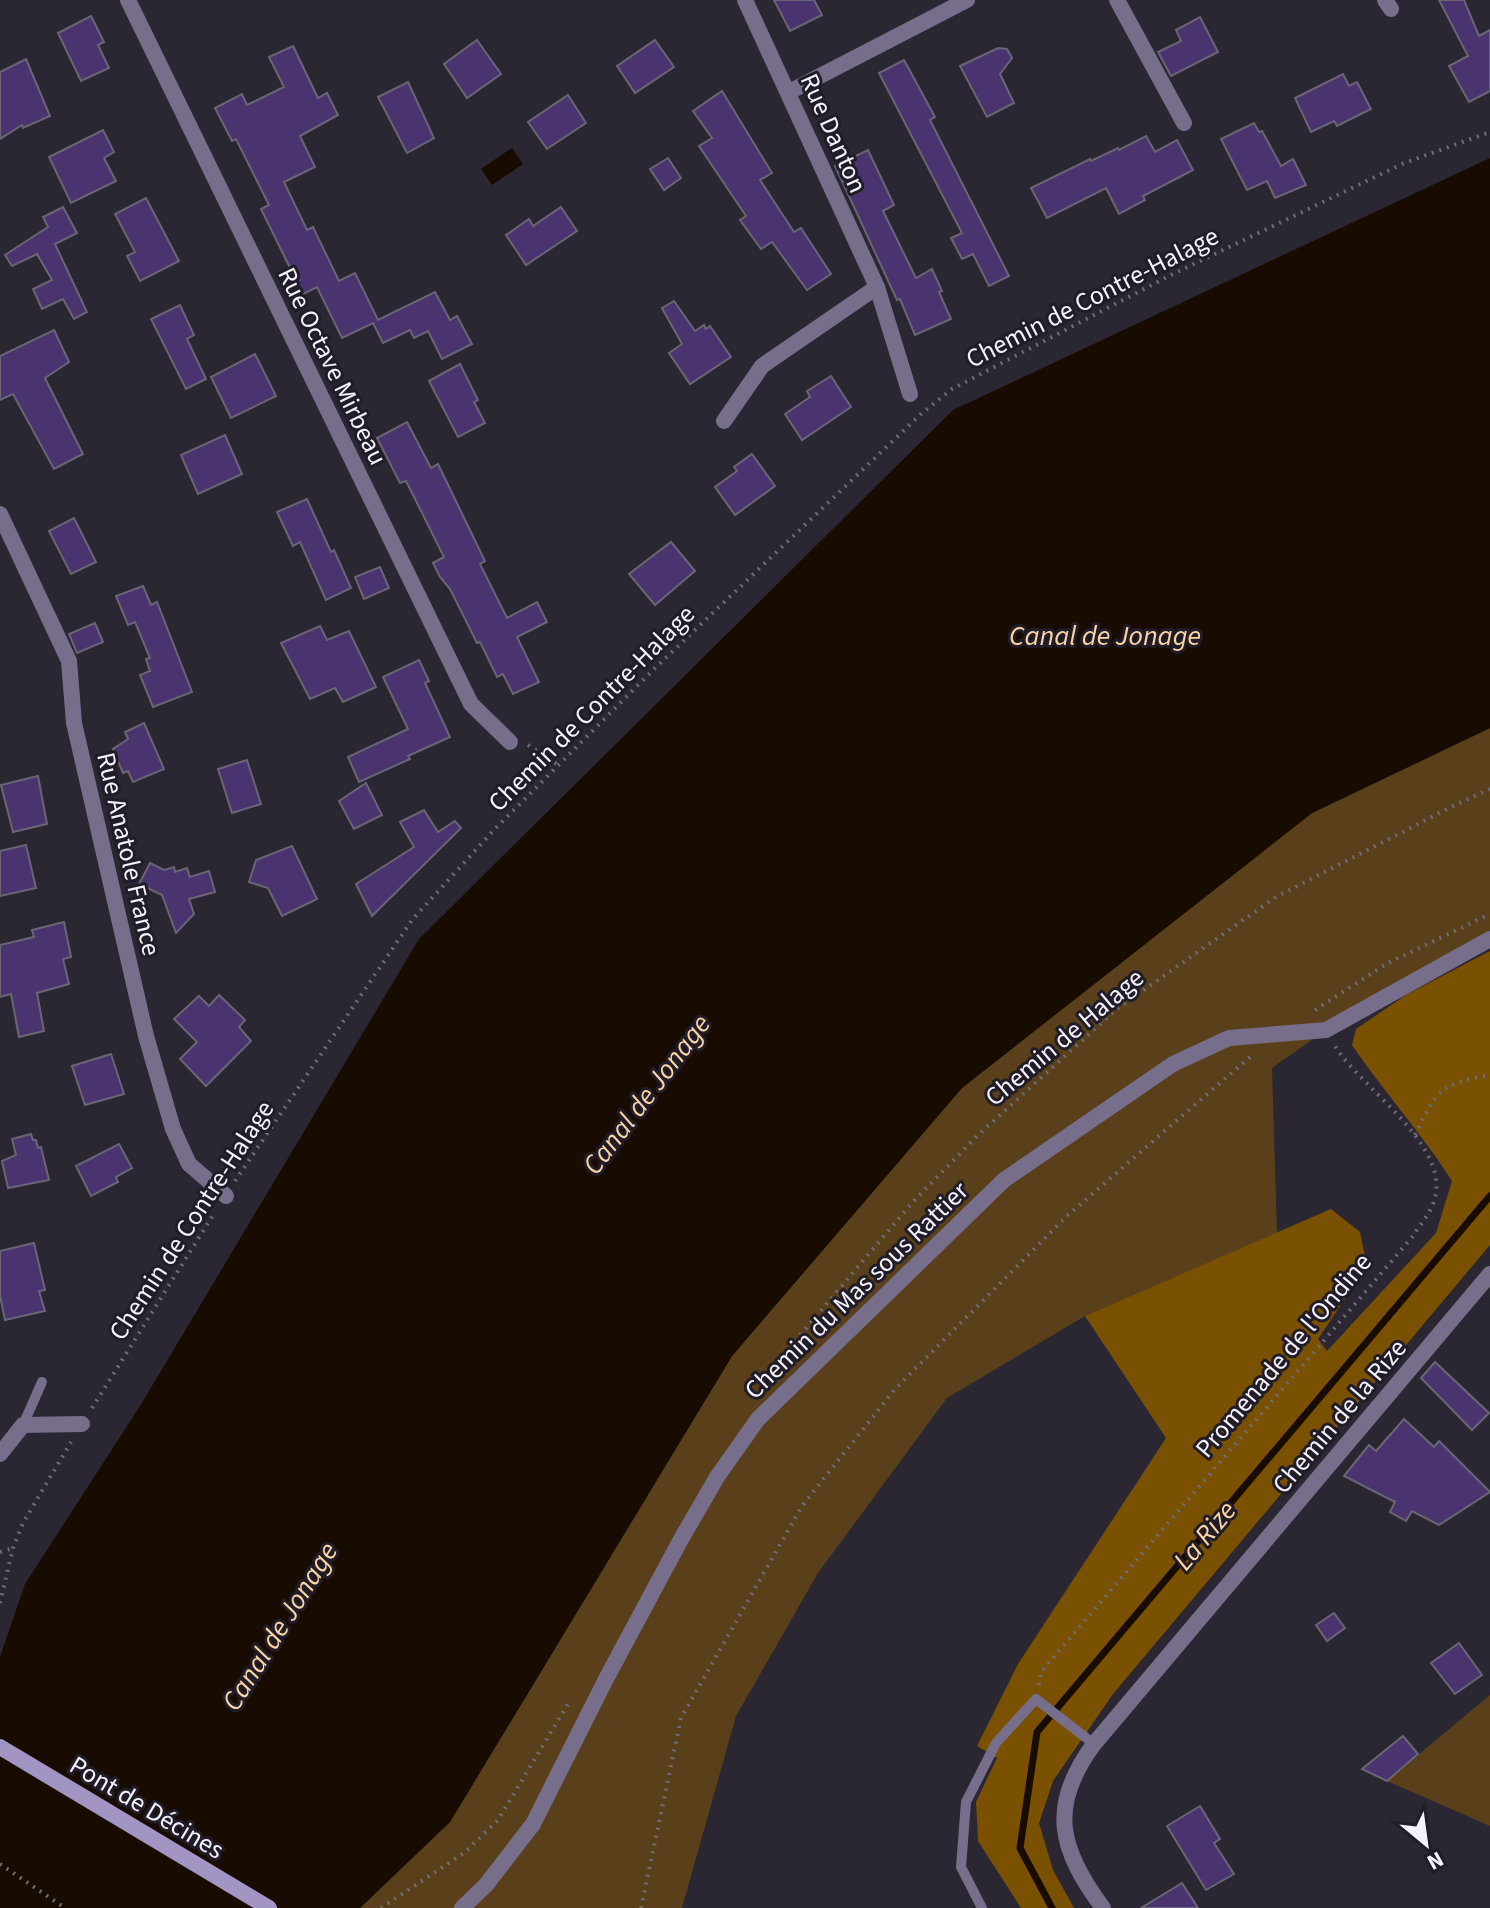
<svg xmlns="http://www.w3.org/2000/svg" width="1490" height="1908" viewBox="0 0 1490 1908" font-family="'Source Sans 3',sans-serif">
<style>
.green{fill:#59401a}
.forest{fill:#7a5101}
.water{fill:#180c00}
.lines{fill:none;stroke-linecap:round;stroke-linejoin:round}
.stream{stroke:#180c00;stroke-width:7}
.building{fill:#4a346f;stroke:#6a6574;stroke-width:2}
.path{stroke:#6f6c77;stroke-width:4;stroke-dasharray:2 6;stroke-linecap:butt}
.lane{stroke:#766e8a;stroke-width:10}
.street{stroke:#766e8a;stroke-width:16}
.secondary{stroke:#a395c3;stroke-width:16}
.labels{text-anchor:middle;stroke-width:6;stroke-linejoin:round;paint-order:stroke}
.street-label{font-size:26px;fill:#f5f2fb;stroke:#201c28}
.water-label{font-size:28px;font-style:italic;fill:#fbd6a3;stroke:#201c28}
</style>
<rect width="100%" height="100%" fill="#2a2632"/>
<g class="green">
<polygon points="1490,728 1490,939 1326,1030 1272,1068 1277,1233 1085,1316 947,1398 818,1573 736,1716 682,1908 360,1908 450,1822 732,1356 962,1088 1312,813"/>
<polygon points="1490,1695 1490,1826 1387,1781"/>
</g>
<path class="forest" d="M1490 951V1245L1113 1694 1053 1781 1039 1823 1053 1870 1074 1908H1021L978 1841 976 1802 997 1758 977 1746 1018 1664 1166 1438 1085 1316 1331 1209 1360 1232 1367 1266 1318 1339 1327 1351 1436 1233 1452 1181C1422 1134 1384 1092 1352 1045L1356 1029 1406 995Z"/>
<g class="water">
<polygon points="512,148 523,164 492,185 481,169"/>
<polygon points="1490,158 1490,728 1312,813 962,1088 732,1356 450,1822 360,1908 0,1908 0,1657 25,1584 140,1406 419,939 953,410"/>
</g>
<g class="lines">
<polyline class="stream" points="1052,1908 1020,1848 1037,1732 1490,1196"/>
</g>
<g class="building">
<polygon points="774,0 814,0 822,15 790,31"/>
<polygon points="1439,0 1464,0 1479,36 1490,30 1490,91 1469,102 1449,66 1468,56"/>
<polygon points="91,16 104,42 98,45 109,68 81,81 58,33"/>
<polygon points="1200,17 1218,52 1171,76 1158,52 1181,41 1176,30"/>
<polygon points="477,40 501,74 467,98 444,64"/>
<polygon points="655,40 674,67 635,93 617,66"/>
<polygon points="293,46 318,98 327,93 338,115 300,136 315,167 284,182 307,230 313,227 339,281 355,273 378,320 435,292 450,320 457,316 472,344 442,359 428,331 414,338 410,330 383,343 373,323 342,338 317,287 301,295 291,275 293,274 261,209 269,205 236,139 232,141 215,108 242,94 247,105 284,87 269,57"/>
<polygon points="998,48 1007,49 1012,58 1000,74 1014,103 987,117 960,66"/>
<polygon points="26,59 50,116 23,128 22,125 0,139 0,72"/>
<polygon points="904,60 935,117 930,120 1009,276 989,286 973,254 962,259 951,238 962,233 879,73"/>
<polygon points="1343,74 1349,86 1357,82 1371,109 1337,126 1334,121 1311,132 1295,98"/>
<polygon points="408,82 434,138 407,153 378,97"/>
<polygon points="722,91 772,173 760,180 794,232 801,228 831,274 807,290 772,242 761,249 740,220 746,216 699,146 712,138 693,111"/>
<polygon points="568,95 586,123 547,149 528,122"/>
<polygon points="1254,123 1259,132 1262,131 1281,166 1293,159 1306,185 1275,198 1267,181 1247,190 1221,139"/>
<polygon points="103,130 114,152 104,158 116,181 71,203 49,157"/>
<polygon points="1146,136 1155,152 1177,140 1193,170 1143,196 1145,200 1119,214 1106,188 1047,218 1031,188 1090,159 1091,161 1118,148 1119,150"/>
<polygon points="868,150 894,205 883,211 916,278 932,269 942,291 939,292 951,319 915,335 900,299 897,300 835,166"/>
<polygon points="668,158 681,178 664,190 650,169"/>
<polygon points="146,198 179,261 140,281 127,256 135,252 115,214"/>
<polygon points="63,207 77,233 55,244 87,312 74,319 63,299 42,309 33,289 52,280 37,254 12,266 5,255 48,227 43,217"/>
<polygon points="561,207 577,231 526,265 506,235 529,219 533,226"/>
<polygon points="674,301 695,331 704,325 706,329 710,326 731,357 690,384 669,353 682,344 662,308"/>
<polygon points="180,305 194,335 187,339 206,379 186,389 151,319"/>
<polygon points="54,330 69,362 45,378 83,454 54,469 13,394 0,400 0,356"/>
<polygon points="255,354 276,396 231,418 211,377"/>
<polygon points="460,364 478,400 474,402 485,423 458,437 429,381"/>
<polygon points="831,376 851,407 802,440 785,414 810,397 807,391"/>
<polygon points="407,422 431,468 438,464 485,561 480,564 507,618 537,602 547,622 517,637 539,682 513,694 503,674 497,677 480,642 477,643 450,589 440,577 433,563 444,557 406,481 400,483 377,438"/>
<polygon points="225,435 242,474 198,494 181,455"/>
<polygon points="752,454 775,486 735,515 715,487 737,471 734,467"/>
<polygon points="307,499 331,552 334,550 351,588 326,600 300,542 293,546 277,512"/>
<polygon points="74,518 96,562 71,574 49,531"/>
<polygon points="671,542 695,571 655,605 629,574"/>
<polygon points="380,567 389,588 364,599 355,577"/>
<polygon points="143,586 151,605 157,602 192,692 153,707 140,675 150,671 146,659 150,658 135,622 128,625 116,596"/>
<polygon points="95,623 103,642 77,653 69,634"/>
<polygon points="320,626 327,640 349,631 376,687 343,702 335,688 310,699 281,643"/>
<polygon points="419,660 429,681 425,683 450,737 408,756 410,759 359,782 348,757 408,729 383,677"/>
<polygon points="144,723 164,769 133,782 128,771 123,773 113,749 128,739 125,732"/>
<polygon points="247,760 261,804 232,813 218,769"/>
<polygon points="38,776 47,824 13,832 1,785"/>
<polygon points="366,783 382,815 354,829 339,801"/>
<polygon points="424,810 438,832 455,821 461,828 372,916 356,884 414,847 400,822"/>
<polygon points="26,845 36,888 0,896 0,851"/>
<polygon points="292,846 317,899 282,916 268,888 249,882 256,860"/>
<polygon points="150,863 164,870 174,867 175,872 187,868 190,877 209,871 215,892 189,899 194,914 176,933 162,895 139,884"/>
<polygon points="64,922 71,957 63,959 69,984 37,993 44,1031 19,1037 11,994 0,997 0,945 34,937 32,930"/>
<polygon points="219,995 245,1020 239,1027 251,1041 206,1086 180,1059 197,1042 174,1019 199,996 209,1006"/>
<polygon points="111,1054 124,1094 85,1105 72,1066"/>
<polygon points="31,1134 33,1140 36,1140 38,1148 41,1147 49,1180 8,1188 2,1161 16,1155 12,1139"/>
<polygon points="119,1144 132,1168 116,1177 118,1182 91,1196 76,1166"/>
<polygon points="34,1243 45,1290 39,1291 45,1311 5,1320 0,1296 0,1251"/>
<polygon points="1435,1362 1489,1413 1472,1430 1421,1378"/>
<polygon points="1404,1419 1434,1447 1439,1441 1490,1492 1439,1525 1412,1511 1406,1521 1390,1512 1395,1502 1344,1476 1369,1445 1376,1451"/>
<polygon points="1334,1613 1345,1628 1327,1641 1316,1625"/>
<polygon points="1459,1643 1482,1675 1455,1694 1431,1663"/>
<polygon points="1403,1736 1418,1754 1387,1781 1362,1769"/>
<polygon points="1200,1806 1220,1839 1214,1843 1234,1874 1206,1890 1167,1826"/>
<polygon points="1182,1883 1198,1908 1141,1908"/>
</g>
<g class="lines">
<g class="path">
<polyline points="528,745 560,766"/>
<polyline points="1315,1010 1386,964 1490,914"/>
<path d="M1415 1135C1437 1090 1439 1084 1490 1075"/>
<polyline points="235,1181 412,920 492,832 650,673 922,413 952,389 1171,275 1402,164 1490,132"/>
<polyline points="772,1374 801,1334 912,1203 978,1135 1118,1008 1276,897 1457,804 1490,789"/>
<polyline points="92,1408 215,1212"/>
<polyline points="0,1552 13,1548"/>
<polyline points="0,1603 13,1548 23,1523 71,1442"/>
<path d="M1039 1685 1041 1672 1413 1236C1419 1226 1429 1215 1433 1204 1456 1148 1361 1089 1335 1046"/>
<polyline points="0,1864 65,1908"/>
<polyline points="381,1908 464,1853 498,1820 568,1704"/>
<polyline points="641,1908 681,1718 802,1506 895,1389 1068,1215 1250,1057"/>
</g>
<g class="lane">
<polyline points="23,1425 42,1382"/>
<polyline points="982,1908 961,1867 966,1802 996,1743 1036,1699 1094,1744"/>
</g>
<g class="street">
<polyline points="128,0 471,704 510,742"/>
<polyline points="745,0 877,287 910,394"/>
<polyline points="1117,0 1184,123"/>
<polyline points="1385,0 1391,9"/>
<polyline points="789,92 967,0"/>
<polyline points="724,421 762,366 877,287"/>
<polyline points="0,514 69,661 74,723 146,1036 173,1129 189,1164 226,1196"/>
<polyline points="0,1454 23,1425 82,1424"/>
<polyline points="462,1908 486,1885 533,1824 606,1679 680,1541 717,1477 758,1419 1004,1180 1173,1064 1229,1038 1326,1030 1490,939"/>
<path d="M1103 1908C1059 1849 1048 1806 1094 1744L1490 1274"/>
</g>
<polyline class="secondary" points="0,1747 269,1908"/>
</g>
<g class="labels">
<g class="street-label">
<text transform="translate(834 133) rotate(66)" y="9">Rue Danton</text>
<text transform="translate(1092 297) rotate(-27)" y="9">Chemin de Contre-Halage</text>
<text transform="translate(333 366) rotate(64)" y="9">Rue Octave Mirbeau</text>
<text transform="translate(591 708) rotate(-45)" y="9">Chemin de Contre-Halage</text>
<text transform="translate(129 854) rotate(77)" y="9">Rue Anatole France</text>
<text transform="translate(1064 1037) rotate(-40)" y="9">Chemin de Halage</text>
<text transform="translate(191 1220) rotate(-57)" y="9">Chemin de Contre-Halage</text>
<text transform="translate(856 1290) rotate(-44)" y="9">Chemin du Mas sous Rattier</text>
<text transform="translate(1283 1355) rotate(-50)" y="9">Promenade de l'Ondine</text>
<text transform="translate(1339 1416) rotate(-50)" y="9">Chemin de la Rize</text>
<text transform="translate(147 1807) rotate(31)" y="9">Pont de Décines</text>
</g>
<g class="water-label">
<text x="1105" y="645">Canal de Jonage</text>
<text transform="translate(646 1094) rotate(-53)" y="10">Canal de Jonage</text>
<text transform="translate(1204 1535) rotate(-50)" y="10">La Rize</text>
<text transform="translate(279 1626) rotate(-58)" y="10">Canal de Jonage</text>
</g>
</g>
<g transform="translate(1426 1844) rotate(151)" stroke="#201c28" stroke-width="6" paint-order="stroke">
<path d="M0-6L14 30L0 20L-14 30Z" fill="#f5f2fb"/>
<text y="-12" font-size="22" font-weight="bold" text-anchor="middle" fill="#f5f2fb">N</text>
</g>
</svg>
